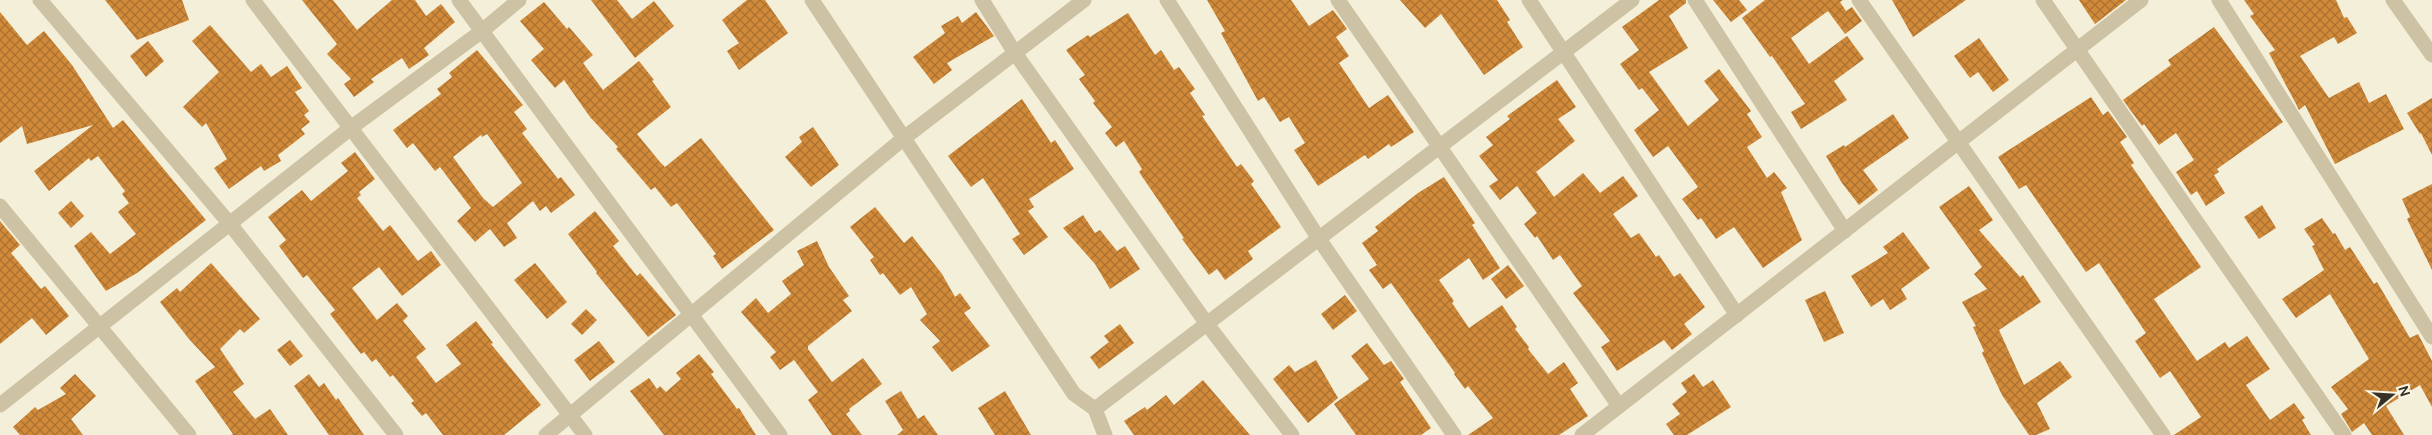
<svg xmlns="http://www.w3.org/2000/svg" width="2432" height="435" viewBox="0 0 2432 435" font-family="'DM Sans',sans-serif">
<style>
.building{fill:url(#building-cross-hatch);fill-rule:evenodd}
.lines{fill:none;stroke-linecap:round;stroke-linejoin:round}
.minor{stroke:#cdc2a4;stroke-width:15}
</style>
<defs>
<pattern id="building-cross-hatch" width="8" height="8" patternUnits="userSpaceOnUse" patternTransform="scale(1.25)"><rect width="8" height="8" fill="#d18a39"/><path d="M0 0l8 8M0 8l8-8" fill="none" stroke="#aa7130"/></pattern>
</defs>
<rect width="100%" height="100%" fill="#f4efd9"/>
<g class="building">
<polygon points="105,0 182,0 189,20 137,40"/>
<polygon points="302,0 333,0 357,30 392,0 415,0 426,16 441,4 455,22 424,48 429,55 409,69 402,58 371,79 374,82 354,97 344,84 351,79 327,54 337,44"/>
<polygon points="591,0 617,0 632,19 654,1 674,26 635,58"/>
<polygon points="747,0 765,0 788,33 739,70 727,51 739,43 722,20"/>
<polygon points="1207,0 1291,0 1309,26 1333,10 1347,29 1336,37 1349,56 1339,63 1369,108 1388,95 1414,132 1391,147 1389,144 1368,159 1365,155 1318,186 1294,150 1305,143 1289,117 1280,122 1264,97 1258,101 1221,33 1225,31"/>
<polygon points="1400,0 1497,0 1510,20 1507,22 1523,47 1484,75 1441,14 1425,28"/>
<polygon points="1659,0 1686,0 1686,3 1669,16 1688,48 1649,72 1652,76 1688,126 1719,100 1704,81 1719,69 1751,111 1747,114 1762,137 1747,147 1767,178 1774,172 1787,188 1781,192 1802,240 1763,268 1734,227 1716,239 1701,218 1698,220 1682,199 1698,187 1668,146 1653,157 1634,130 1659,110 1642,88 1639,90 1620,64 1639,50 1622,27"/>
<polygon points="1713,0 1739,0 1747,10 1731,22"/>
<polygon points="1765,0 1843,0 1840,2 1846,11 1852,7 1862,21 1845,34 1828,11 1791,38 1809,64 1847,36 1864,59 1834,81 1847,100 1801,129 1791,112 1805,104 1772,56 1770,57 1742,18"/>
<polygon points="1892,0 1966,0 1913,37"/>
<polygon points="2079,0 2126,0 2095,24"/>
<polygon points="2244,0 2336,0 2344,18 2347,17 2357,33 2338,44 2334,37 2300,56 2329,98 2359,82 2369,103 2386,94 2404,129 2335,164 2305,105 2299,110 2296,104 2269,53 2275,50 2250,16 2254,14"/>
<polygon points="544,2 567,29 569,27 593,55 583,63 603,90 639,61 654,80 652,81 671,107 637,134 660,162 665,167 701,138 774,230 722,269 713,256 716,254 677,203 671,207 655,187 651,190 616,149 618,147 590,117 564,80 555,88 531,60 544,49 520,21"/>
<polygon points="0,12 27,45 44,31 72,65 113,128 123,120 206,220 137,273 106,291 74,246 91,232 110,254 136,234 118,212 129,203 122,194 125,191 98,156 91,161 89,158 49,191 34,171 93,125 27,144 22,126 0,143"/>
<polygon points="976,12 994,36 947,63 952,70 934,84 913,57 945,33 941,26 958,16 962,23"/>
<polygon points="1128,13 1155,55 1161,50 1174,70 1179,67 1195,89 1190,93 1205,115 1202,116 1237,167 1241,164 1254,181 1251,184 1281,227 1248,251 1253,259 1225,280 1217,269 1209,275 1182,239 1184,238 1139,172 1142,169 1124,141 1116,147 1105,133 1112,127 1093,103 1095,101 1079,79 1085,75 1066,50 1088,35 1090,37"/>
<polygon points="210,25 251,72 261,64 271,77 287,66 302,88 295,92 309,111 304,115 310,122 301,129 305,134 278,155 281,161 264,171 261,166 229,189 214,168 227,159 206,123 202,127 183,107 219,72 192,41"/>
<polygon points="2214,27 2283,122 2217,169 2219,172 2214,175 2225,193 2206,206 2197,191 2191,195 2176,172 2194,160 2176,133 2159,145 2144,124 2142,126 2123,100 2171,65 2168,60"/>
<polygon points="1979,38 2009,80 1993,92 1978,72 1970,78 1954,56"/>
<polygon points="148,41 164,61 146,77 130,56"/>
<path d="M477 50 523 105 514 112 527 129 522 133 558 179 561 177 575 195 551 213 546 206 540 211 533 201 507 223 517 238 504 247 490 229 475 242 457 221 471 208 440 167 435 171 413 143 407 148 393 130 441 94 437 89 452 77 449 73ZM487 134 522 183 493 207 483 198 453 157 481 135 482 137Z"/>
<polygon points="1557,80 1576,107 1558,119 1575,141 1536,172 1554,197 1583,173 1600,193 1623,176 1638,196 1613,214 1631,238 1639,233 1656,257 1659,255 1674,277 1680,273 1705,307 1684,324 1692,334 1672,350 1664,340 1617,371 1601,347 1610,341 1573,293 1582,286 1560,255 1553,260 1537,236 1535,238 1524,224 1537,213 1517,186 1500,200 1489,186 1498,180 1479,156 1493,145 1486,137 1510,119 1507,116"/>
<polygon points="2091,97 2103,115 2108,111 2127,137 2120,142 2134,163 2131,165 2201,267 2154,299 2197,361 2225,342 2229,348 2247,336 2270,369 2246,385 2270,420 2294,403 2305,418 2302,420 2311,435 2174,435 2201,417 2170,371 2160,378 2135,341 2146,333 2099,263 2086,272 2026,185 2019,189 1998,157"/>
<polygon points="2432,98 2432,155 2421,133 2420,134 2407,113"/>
<polygon points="1022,99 1051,143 1055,140 1074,169 1029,199 1034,207 1028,211 1048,237 1024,255 1012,239 1020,234 983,178 971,187 948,156"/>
<polygon points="1893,114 1909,138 1863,170 1878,190 1859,205 1842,183 1826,156 1844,145 1845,147"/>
<polygon points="813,127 839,165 811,187 785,157 802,142 799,137"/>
<polygon points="355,152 375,179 359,192 361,195 357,198 383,231 390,225 418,261 431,251 441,265 402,296 379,267 352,288 377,320 397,303 408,316 403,321 426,349 416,357 436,383 461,364 446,345 476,321 493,343 491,344 541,405 504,435 443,435 426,413 422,416 411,403 414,401 393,375 390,377 376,359 372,362 364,352 361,354 330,314 335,310 307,275 303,278 279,246 286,240 268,217 302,190 311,201 348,171 341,163"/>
<polygon points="1444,177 1475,223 1472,225 1500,268 1483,280 1469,258 1439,280 1454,301 1452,303 1469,328 1502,305 1517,327 1515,329 1529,347 1528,349 1548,374 1564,362 1578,383 1570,389 1588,416 1559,435 1468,435 1493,418 1468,386 1465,389 1454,374 1455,373 1391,283 1383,289 1369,270 1377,265 1362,243 1378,231 1375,227 1418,193"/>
<polygon points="2432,184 2432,270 2407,219 2410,217 2402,199"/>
<polygon points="1969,186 1993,220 1979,230 2020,277 2023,275 2041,302 1999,330 2024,385 2060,361 2072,377 2037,403 2050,429 2036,435 2029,435 2002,395 1982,353 1984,351 1973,327 1976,326 1962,302 1987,289 1974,274 1982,267 1939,207"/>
<polygon points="71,201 84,216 71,228 58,213"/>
<polygon points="2262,205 2276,228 2259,239 2244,217"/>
<polygon points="875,207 904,243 912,236 942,274 955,297 960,293 971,308 964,313 990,346 952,372 932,347 940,341 920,320 927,314 911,287 900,295 883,273 880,275 870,260 874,257 850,227"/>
<polygon points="595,211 619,241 613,246 637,276 640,273 676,315 648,337 596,273 597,272 568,234"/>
<polygon points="1083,215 1095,233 1100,230 1117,251 1125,246 1140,269 1110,289 1095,264 1063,228"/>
<polygon points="2322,218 2333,234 2335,233 2345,250 2350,247 2374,284 2377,282 2410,338 2418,334 2432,361 2432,407 2420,385 2386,406 2404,435 2372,435 2364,423 2352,432 2341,414 2348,409 2331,387 2369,359 2330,294 2296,318 2282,299 2324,270 2312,246 2315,245 2304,229"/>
<polygon points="0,221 20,245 11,253 41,289 45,286 69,316 46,335 32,318 0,344"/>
<polygon points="1903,232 1930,268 1901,289 1907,299 1890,310 1883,299 1871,307 1851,276 1888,253 1883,247"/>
<polygon points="817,241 829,267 849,296 843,300 852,311 808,346 808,349 832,382 863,358 882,384 849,409 850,411 846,414 862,435 832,435 808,400 818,392 794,360 780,370 770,357 776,352 741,312 756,298 768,313 791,294 782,281 804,265 797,251"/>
<polygon points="211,263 260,319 244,333 240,329 220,349 244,384 233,392 255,419 270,409 288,435 231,435 233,434 195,381 215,367 189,339 160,302 177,288 180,292"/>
<polygon points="535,263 567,302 547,319 514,280"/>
<polygon points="1508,265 1524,286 1506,299 1491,279"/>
<polygon points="1825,291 1844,333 1824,342 1805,300"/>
<polygon points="1345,295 1357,311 1333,330 1321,314"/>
<polygon points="586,309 597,320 582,335 571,324"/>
<polygon points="1120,324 1134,343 1099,369 1090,357 1109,342 1104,336"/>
<polygon points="290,340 303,356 290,366 277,350"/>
<polygon points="599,341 615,362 590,381 574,360"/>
<polygon points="1367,343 1384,365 1391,361 1404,379 1400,382 1431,428 1421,435 1356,435 1334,404 1369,379 1351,356"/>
<polygon points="699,354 714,372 711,374 737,409 739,408 756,435 664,435 630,391 649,378 657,389 660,386 666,392 681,379 676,373"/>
<polygon points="1316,360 1338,398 1308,423 1273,379 1289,365 1295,372"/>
<polygon points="75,374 96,396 71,419 83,435 20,435 13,427 35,407 38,410 66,394 60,388"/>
<polygon points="309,374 319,387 324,383 336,400 338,398 364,435 329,435 294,386"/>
<polygon points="1694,374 1703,387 1713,380 1731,407 1687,435 1674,435 1666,424 1680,414 1672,404 1687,392 1681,383"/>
<polygon points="1203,380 1250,435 1134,435 1124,421 1145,407 1147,410 1166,395 1174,405"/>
<polygon points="901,391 918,419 924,415 938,435 897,435 903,430 885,401"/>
<polygon points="1005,391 1031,435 995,435 978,408"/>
</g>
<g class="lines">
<g class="minor">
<polyline points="40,0 230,224 396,435"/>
<polyline points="253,0 585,435"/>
<polyline points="459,0 780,435"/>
<polyline points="812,0 1074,394 1095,409 1105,435"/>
<polyline points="982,0 1015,53 1207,324 1292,435"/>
<polyline points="1167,0 1319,239 1454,435"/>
<polyline points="1338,0 1619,406"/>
<polyline points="1529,0 1737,315"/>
<polyline points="1695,0 1845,231"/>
<polyline points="1859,0 2163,435"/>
<polyline points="2043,0 2344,435"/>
<polyline points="2219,0 2432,337"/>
<polyline points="2393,0 2432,55"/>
<polyline points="0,206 189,435"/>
<polyline points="0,405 352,127 482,31 519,0"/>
<polyline points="1095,409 1632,0"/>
<polyline points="546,435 904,138 1084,0"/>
<polyline points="1582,435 2141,0"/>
</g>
</g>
<g transform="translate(2392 395) rotate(72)" stroke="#fbf7e6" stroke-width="4" paint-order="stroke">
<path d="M0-4L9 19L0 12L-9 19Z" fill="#373126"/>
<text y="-8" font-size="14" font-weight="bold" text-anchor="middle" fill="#373126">N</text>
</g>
</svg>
